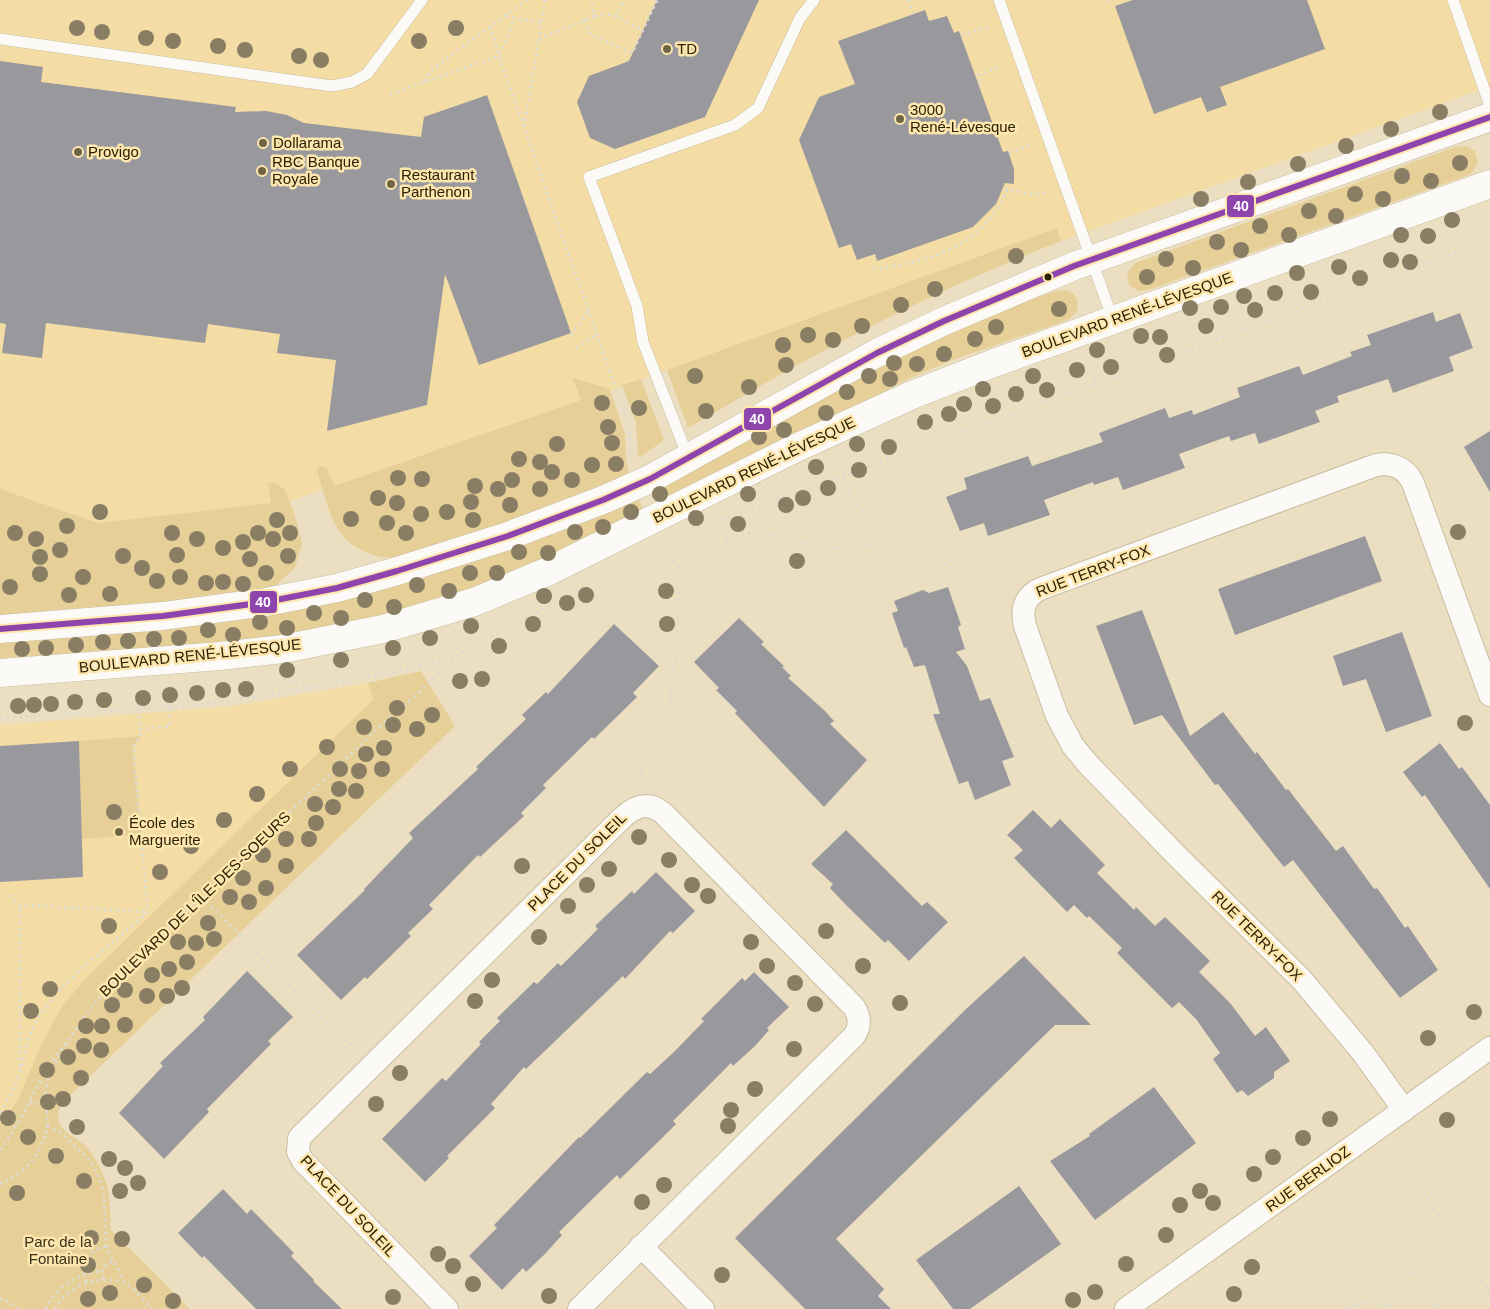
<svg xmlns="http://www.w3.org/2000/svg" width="1490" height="1309" viewBox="0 0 1490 1309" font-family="Helvetica,sans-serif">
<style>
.built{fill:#f4dda4}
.green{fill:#e6d098}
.building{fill:#99989d}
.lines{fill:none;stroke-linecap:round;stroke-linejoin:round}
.service-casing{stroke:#c8bda2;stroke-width:12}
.minor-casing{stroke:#c8bda2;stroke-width:24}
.tertiary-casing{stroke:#c8bda2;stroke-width:29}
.path{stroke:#dedacf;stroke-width:3;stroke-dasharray:2.5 4;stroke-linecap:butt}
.service{stroke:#fcfaf6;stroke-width:11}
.minor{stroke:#fcfaf6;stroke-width:22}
.tertiary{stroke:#fcfaf6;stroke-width:28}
.bus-1-casing{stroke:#fee7af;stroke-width:10}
.bus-1{stroke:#8e44ad;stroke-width:6}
.tree{fill:#897e64}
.poi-dot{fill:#6f6446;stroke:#fee7af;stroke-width:2}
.bus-dot{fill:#2c2104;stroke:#fee7af;stroke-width:2}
.labels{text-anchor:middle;stroke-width:5;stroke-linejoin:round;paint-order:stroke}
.poi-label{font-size:15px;fill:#2c2104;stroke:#fee7af;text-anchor:start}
.street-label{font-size:15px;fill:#2c2104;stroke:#fee7af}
.park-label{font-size:15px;fill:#382f18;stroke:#fee7af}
.line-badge{stroke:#fee7af;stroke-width:2}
.badge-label{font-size:14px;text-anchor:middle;font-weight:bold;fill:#fff}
</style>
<rect width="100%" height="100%" fill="#ecdfc1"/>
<g class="built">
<polygon points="0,0 1490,0 1490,86 1061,241 1057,228 610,391 290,501 98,523 0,489"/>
<polygon points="368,683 374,700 84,980 70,996 49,1029 18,1100 0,1123 0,725 234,706"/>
</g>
<g class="green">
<polygon points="1466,146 1475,151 1478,163 1471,174 1463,177 1148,290 1138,291 1129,285 1127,273 1135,263 1455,147"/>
<path d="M1057 228 1061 241C968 277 878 321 790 369 756 388 722 409 688 428L667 370Z"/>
<path d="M1063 290C1076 292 1079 299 1077 311L1068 320 950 361 906 380 754 461 658 507 649 489C755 430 861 369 974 323 1002 312 1033 296 1063 290Z"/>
<path d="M573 378 610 389 625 434 626 457 630 479C620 483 610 482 601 485 547 505 495 528 440 545 427 549 413 555 400 557 383 560 366 554 353 545 330 530 325 495 317 471L320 466 327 468 334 486 581 400Z"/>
<polygon points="641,379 664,440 641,457 638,457 636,423 622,385"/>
<polygon points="268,483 276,483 285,490 294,512 302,544 295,568 275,586 209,599 0,617 0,489 98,523 271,503"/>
<path d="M636 495 646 514C573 549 497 585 419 607 283 645 140 649 0 658V641L168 628Z"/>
<path d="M421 671 455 726 61 1104C52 1128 67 1131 82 1143 91 1150 97 1162 102 1172 111 1190 110 1211 111 1230L190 1309H0V1123L18 1100 40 1047 61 1008 84 980 373 700 368 683Z"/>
<polygon points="141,736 133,747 142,835 82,839 79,741"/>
</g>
<g class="building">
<polygon points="657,0 759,0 705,117 615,149 590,138 577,102 589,76 629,61"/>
<polygon points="1133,0 1307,0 1325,49 1220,87 1227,105 1207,112 1201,97 1154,114 1115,6"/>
<polygon points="925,10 929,21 947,16 954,33 959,31 1003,152 1008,151 1014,169 1014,184 1005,183 996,204 973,227 877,261 875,254 857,260 851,244 839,248 799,140 819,97 855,84 838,41"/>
<polygon points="0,61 43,67 41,82 236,107 235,112 266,111 287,115 304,123 421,137 424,117 487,95 571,333 479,365 445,274 427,405 327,431 336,360 277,353 280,334 208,324 205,343 46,323 42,358 2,353 6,324 0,323"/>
<polygon points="1433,312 1436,322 1460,313 1473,348 1449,357 1454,371 1393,393 1388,379 1337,396 1339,402 1315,411 1320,422 1259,444 1255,433 1231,441 1229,436 1179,454 1185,468 1123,490 1118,477 1094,485 1093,482 1044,500 1050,515 988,536 984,523 960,531 946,497 967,489 964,478 1028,456 1032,466 1103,442 1099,433 1165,408 1169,418 1192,410 1193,415 1240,397 1237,388 1299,366 1303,375 1352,356 1350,352 1371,345 1367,335"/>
<polygon points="1490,431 1490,492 1464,447"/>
<polygon points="1365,536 1382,581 1235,635 1218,589"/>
<polygon points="948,587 961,625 958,627 965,649 956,652 967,666 980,701 990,698 1014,757 1002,761 1011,785 975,800 968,781 959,784 933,714 940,714 925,665 914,667 906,647 904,648 892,613 898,611 894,601 923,590 929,593"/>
<polygon points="1142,610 1190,736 1223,712 1255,754 1257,752 1286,790 1288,789 1336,851 1343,846 1374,889 1377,888 1405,928 1408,926 1438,970 1400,998 1293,860 1284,867 1218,784 1215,785 1162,715 1134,725 1096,626"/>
<polygon points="739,618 764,642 761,644 784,666 782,667 791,676 788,678 825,711 834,721 830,724 867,760 824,807 735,713 737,711 716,690 719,688 694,662"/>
<polygon points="614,624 659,666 633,693 637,697 594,739 592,737 543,785 546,788 521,813 524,816 480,857 478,855 429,905 433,909 408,933 411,936 367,979 365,977 341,1000 297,955 365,890 364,889 413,838 409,833 478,769 476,767 526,719 522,715 546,692 548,694"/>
<polygon points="1402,632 1432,716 1386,732 1366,679 1343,686 1333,656"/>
<polygon points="79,741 83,877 0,882 0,746"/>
<polygon points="1440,743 1459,769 1462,767 1490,805 1490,889 1425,795 1422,797 1403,772"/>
<polygon points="1033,810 1051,828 1060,819 1105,865 1097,873 1134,910 1136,907 1155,926 1165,917 1210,961 1199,972 1230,1003 1255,1036 1266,1027 1290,1061 1274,1072 1274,1078 1248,1096 1242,1090 1237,1093 1213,1059 1220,1053 1196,1019 1179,1002 1172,1008 1117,953 1122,948 1089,916 1087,918 1074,905 1067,912 1014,858 1023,850 1007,835"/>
<polygon points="846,830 922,906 927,902 948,922 909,961 888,940 885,943 847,906 830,888 833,884 811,864"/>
<polygon points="656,872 695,911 673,933 670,931 625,979 623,976 526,1069 524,1067 491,1104 495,1108 447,1156 449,1158 425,1182 382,1139 442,1078 446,1081 481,1044 479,1042 500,1021 497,1018 534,982 537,984 558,963 561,966 598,929 595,926 632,891 634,894"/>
<polygon points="1024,956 1091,1025 1055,1025 836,1239 884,1289 878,1296 891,1309 805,1309 735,1238 965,1010"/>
<polygon points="247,971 293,1017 268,1041 271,1044 207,1109 209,1112 164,1159 119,1113 163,1066 160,1063 205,1020 203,1017"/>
<polygon points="754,972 789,1007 767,1028 769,1030 755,1046 733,1066 731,1063 673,1121 676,1124 658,1142 620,1179 617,1175 559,1232 562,1235 545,1254 526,1272 523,1268 502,1290 469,1256 497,1228 494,1225 579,1137 580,1138 647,1072 650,1074 675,1051 704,1021 701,1019 742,978 745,981"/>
<polygon points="1154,1087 1196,1143 1095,1220 1050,1161 1090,1136 1089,1134"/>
<polygon points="1019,1186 1061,1244 970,1309 953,1309 916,1260"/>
<polygon points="223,1189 247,1214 251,1209 294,1253 291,1256 314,1280 313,1281 342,1309 256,1309 204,1256 202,1258 178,1233"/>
</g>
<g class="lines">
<defs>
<g id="service">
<polyline points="999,0 1113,320"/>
<polyline points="1453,0 1490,106"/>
<polyline points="0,39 332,86 352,82 367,74 422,0"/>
<polyline points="688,457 643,342 637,306 589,177 735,125 758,108 800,18 814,0"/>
</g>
<g id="minor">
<path d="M1404 1110 1363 1053 1302 980 1175 854 1087 763 1073 746 1057 716 1025 626C1021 609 1024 597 1040 589L1376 465C1392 462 1406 468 1413 483L1490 695"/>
<polyline points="641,1246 703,1309"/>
<path d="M447 1309 303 1161 298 1152 299 1138 622 818C635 806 648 801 663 813L854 1007C860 1016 861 1026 854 1036L579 1309"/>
<polyline points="1126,1309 1490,1048"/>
</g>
<g id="tertiary">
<polyline points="0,629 163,616 266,602 337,588 397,571 508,536 603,500 650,479 877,353 944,321 1074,266 1490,117"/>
<polyline points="0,673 220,656 283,649 383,629 474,602 551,570 798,447 912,395 994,363 1490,184"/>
</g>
</defs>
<use href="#service" class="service-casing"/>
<use href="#minor" class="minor-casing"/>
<use href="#tertiary" class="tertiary-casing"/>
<g class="path">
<polyline points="545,0 539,39 595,16 591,0"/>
<polyline points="908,0 913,14"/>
<polyline points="1106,0 1112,3"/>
<polyline points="506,16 542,23"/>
<polyline points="595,16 611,14 643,30"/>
<polyline points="616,17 622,3 621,0"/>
<polyline points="584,20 591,35 632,53 657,0"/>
<polyline points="490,26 499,56 629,426 631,457"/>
<polyline points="961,35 988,27"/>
<polyline points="424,81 431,70 527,0"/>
<polyline points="979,86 982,84 978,75 1002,66"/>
<polyline points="390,94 499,56 515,18"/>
<polyline points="524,127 539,39"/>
<polyline points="1009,153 1030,145"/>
<path d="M873 269C928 262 985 247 1007 189L1035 195 1046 192"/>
<polyline points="571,335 588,311"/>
<polyline points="576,348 597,335"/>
<polyline points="1087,358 1096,383"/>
<polyline points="843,477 855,503 871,520 901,540 994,592"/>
<polyline points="715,522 1490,240"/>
<polyline points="711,524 728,541"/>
<polyline points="669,541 674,563 686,582"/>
<polyline points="283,679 308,687"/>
<polyline points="138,709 140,729 170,726 169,707"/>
<polyline points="0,718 203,704 262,696 399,671 452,658 587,586"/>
<polyline points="671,723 671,679 676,659 678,593 686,582 710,571 728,541 741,534 762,532 815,546 849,549 901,540"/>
<polyline points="642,782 642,767"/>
<polyline points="10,895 20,905 148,912"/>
<polyline points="202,897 354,1048"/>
<polyline points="20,1067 20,905"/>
<polyline points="30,1102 44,1105"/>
<path d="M0 1113C8 1100 15 1087 20 1072 26 1054 27 1034 38 1018 61 981 115 942 148 912L133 747 141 736 140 729"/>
<path d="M47 1126C58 1130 67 1138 75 1146 116 1183 99 1203 108 1249 110 1261 122 1268 121 1280"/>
<path d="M0 1150C27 1116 38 1073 68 1041"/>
<polyline points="1405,1165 1459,1245"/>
<path d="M0 1184C25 1174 48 1148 47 1119 47 1101 42 1094 50 1075 70 1031 101 994 134 960L375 731 429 683 452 658"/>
<polyline points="1363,1196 1411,1267 1415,1275"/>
<polyline points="1474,1269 1490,1293"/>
<path d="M103 1279C100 1270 104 1264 113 1262"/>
<path d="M87 1282C78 1263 88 1250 107 1246"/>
<polyline points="1431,1298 1438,1309"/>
<polyline points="0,1299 10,1302 19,1309"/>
<path d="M46 1309C55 1287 78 1273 101 1271"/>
<path d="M55 1309C67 1288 89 1278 112 1280 116 1281 119 1280 123 1282 134 1287 144 1300 152 1309"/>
<path d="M1347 1309C1361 1300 1376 1302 1391 1307"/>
</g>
<use href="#service" class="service"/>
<use href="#minor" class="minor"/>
<use href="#tertiary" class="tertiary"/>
<defs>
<polyline id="bus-1" points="0,629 163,616 266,602 337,588 397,571 508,536 603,500 650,479 877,353 944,321 1074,266 1490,117"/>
</defs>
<use href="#bus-1" class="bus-1-casing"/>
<use href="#bus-1" class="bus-1"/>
</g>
<g class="tree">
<circle cx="77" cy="28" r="8"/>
<circle cx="456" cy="28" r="8"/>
<circle cx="102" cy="32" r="8"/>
<circle cx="146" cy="38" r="8"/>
<circle cx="173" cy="41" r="8"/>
<circle cx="419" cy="41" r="8"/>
<circle cx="218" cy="46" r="8"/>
<circle cx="245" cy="50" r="8"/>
<circle cx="299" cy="56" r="8"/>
<circle cx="321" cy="60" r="8"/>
<circle cx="1440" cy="112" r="8"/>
<circle cx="1391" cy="129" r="8"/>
<circle cx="1346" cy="146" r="8"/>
<circle cx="1460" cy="163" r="8"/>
<circle cx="1298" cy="164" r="8"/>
<circle cx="1402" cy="176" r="8"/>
<circle cx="1431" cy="181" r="8"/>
<circle cx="1248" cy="182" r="8"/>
<circle cx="1355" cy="194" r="8"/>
<circle cx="1201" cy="199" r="8"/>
<circle cx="1383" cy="199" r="8"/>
<circle cx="1309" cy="211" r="8"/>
<circle cx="1336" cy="216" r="8"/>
<circle cx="1452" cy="220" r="8"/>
<circle cx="1260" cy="226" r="8"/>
<circle cx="1289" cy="235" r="8"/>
<circle cx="1401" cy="235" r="8"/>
<circle cx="1428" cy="236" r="8"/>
<circle cx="1217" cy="242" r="8"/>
<circle cx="1241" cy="250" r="8"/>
<circle cx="1016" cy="256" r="8"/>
<circle cx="1166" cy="259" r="8"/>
<circle cx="1391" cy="260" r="8"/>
<circle cx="1410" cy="262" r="8"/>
<circle cx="1339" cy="267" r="8"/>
<circle cx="1193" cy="268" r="8"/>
<circle cx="1297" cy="273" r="8"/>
<circle cx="1147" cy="277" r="8"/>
<circle cx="1360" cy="278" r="8"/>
<circle cx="935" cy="289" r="8"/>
<circle cx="1311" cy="292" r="8"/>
<circle cx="1275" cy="293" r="8"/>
<circle cx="1244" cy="296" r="8"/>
<circle cx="901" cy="305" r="8"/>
<circle cx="1221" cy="307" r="8"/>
<circle cx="1190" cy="308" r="8"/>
<circle cx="1059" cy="309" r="8"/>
<circle cx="1255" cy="310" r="8"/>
<circle cx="862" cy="326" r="8"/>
<circle cx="1206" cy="326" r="8"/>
<circle cx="996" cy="327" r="8"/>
<circle cx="808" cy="335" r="8"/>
<circle cx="1141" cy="336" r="8"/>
<circle cx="1160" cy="337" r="8"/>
<circle cx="975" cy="339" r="8"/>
<circle cx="833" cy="340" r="8"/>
<circle cx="783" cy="345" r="8"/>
<circle cx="1097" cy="350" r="8"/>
<circle cx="944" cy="354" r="8"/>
<circle cx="1167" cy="355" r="8"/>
<circle cx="894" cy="363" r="8"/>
<circle cx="917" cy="364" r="8"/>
<circle cx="786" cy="365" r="8"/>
<circle cx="1111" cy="367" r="8"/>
<circle cx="1077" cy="370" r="8"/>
<circle cx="695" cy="376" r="8"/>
<circle cx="869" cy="376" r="8"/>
<circle cx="1033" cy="376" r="8"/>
<circle cx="890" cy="379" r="8"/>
<circle cx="749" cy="387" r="8"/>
<circle cx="983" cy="389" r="8"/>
<circle cx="1047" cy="390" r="8"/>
<circle cx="847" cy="392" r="8"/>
<circle cx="1016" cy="394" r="8"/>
<circle cx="602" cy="403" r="8"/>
<circle cx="964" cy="404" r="8"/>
<circle cx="993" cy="406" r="8"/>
<circle cx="639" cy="408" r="8"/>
<circle cx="706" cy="411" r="8"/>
<circle cx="826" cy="413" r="8"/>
<circle cx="949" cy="414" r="8"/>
<circle cx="925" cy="422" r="8"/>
<circle cx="608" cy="427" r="8"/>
<circle cx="784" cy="430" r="8"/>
<circle cx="759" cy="437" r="8"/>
<circle cx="612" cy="443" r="8"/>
<circle cx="557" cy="444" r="8"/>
<circle cx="857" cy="444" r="8"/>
<circle cx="889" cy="447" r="8"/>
<circle cx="519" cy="459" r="8"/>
<circle cx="540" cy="462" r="8"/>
<circle cx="616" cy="464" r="8"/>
<circle cx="592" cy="465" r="8"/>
<circle cx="816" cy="467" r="8"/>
<circle cx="859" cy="470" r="8"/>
<circle cx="552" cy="472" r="8"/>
<circle cx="398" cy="478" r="8"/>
<circle cx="422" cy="479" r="8"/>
<circle cx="512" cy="480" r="8"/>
<circle cx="572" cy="480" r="8"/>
<circle cx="475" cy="486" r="8"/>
<circle cx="828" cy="488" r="8"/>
<circle cx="498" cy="489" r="8"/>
<circle cx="540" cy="489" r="8"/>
<circle cx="660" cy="494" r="8"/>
<circle cx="748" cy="494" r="8"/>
<circle cx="378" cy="498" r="8"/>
<circle cx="803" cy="498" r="8"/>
<circle cx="471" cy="502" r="8"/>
<circle cx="397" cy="503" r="8"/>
<circle cx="510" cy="505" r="8"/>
<circle cx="786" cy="505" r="8"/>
<circle cx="100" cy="512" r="8"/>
<circle cx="447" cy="512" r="8"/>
<circle cx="631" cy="512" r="8"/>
<circle cx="421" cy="514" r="8"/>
<circle cx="696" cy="518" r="8"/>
<circle cx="351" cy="519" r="8"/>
<circle cx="277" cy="520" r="8"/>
<circle cx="473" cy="520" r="8"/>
<circle cx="387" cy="523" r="8"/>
<circle cx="738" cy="524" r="8"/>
<circle cx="67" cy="526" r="8"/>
<circle cx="603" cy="527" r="8"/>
<circle cx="575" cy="532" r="8"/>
<circle cx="1458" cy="532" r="8"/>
<circle cx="15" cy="533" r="8"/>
<circle cx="172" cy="533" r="8"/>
<circle cx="258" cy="533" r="8"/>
<circle cx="290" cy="533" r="8"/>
<circle cx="406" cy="533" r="8"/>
<circle cx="36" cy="539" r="8"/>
<circle cx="197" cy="539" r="8"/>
<circle cx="273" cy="539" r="8"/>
<circle cx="243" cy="542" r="8"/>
<circle cx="223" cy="548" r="8"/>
<circle cx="60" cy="550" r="8"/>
<circle cx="519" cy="552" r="8"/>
<circle cx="548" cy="553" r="8"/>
<circle cx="177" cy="555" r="8"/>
<circle cx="123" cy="556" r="8"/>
<circle cx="288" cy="556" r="8"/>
<circle cx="40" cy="557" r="8"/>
<circle cx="250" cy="559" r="8"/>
<circle cx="797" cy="561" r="8"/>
<circle cx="142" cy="568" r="8"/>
<circle cx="266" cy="573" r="8"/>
<circle cx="470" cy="573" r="8"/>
<circle cx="497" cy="573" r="8"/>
<circle cx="40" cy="574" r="8"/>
<circle cx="83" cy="577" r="8"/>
<circle cx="180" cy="577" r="8"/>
<circle cx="157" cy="581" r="8"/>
<circle cx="223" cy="582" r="8"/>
<circle cx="206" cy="583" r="8"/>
<circle cx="243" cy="584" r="8"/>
<circle cx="417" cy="585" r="8"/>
<circle cx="10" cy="587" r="8"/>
<circle cx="449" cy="591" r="8"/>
<circle cx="666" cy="591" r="8"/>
<circle cx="110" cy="594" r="8"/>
<circle cx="69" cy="595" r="8"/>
<circle cx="586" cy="595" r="8"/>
<circle cx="544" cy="596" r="8"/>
<circle cx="365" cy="600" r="8"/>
<circle cx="567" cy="603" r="8"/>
<circle cx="394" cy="607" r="8"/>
<circle cx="314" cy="613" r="8"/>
<circle cx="341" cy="618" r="8"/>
<circle cx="260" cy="622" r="8"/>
<circle cx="533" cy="624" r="8"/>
<circle cx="667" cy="624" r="8"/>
<circle cx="471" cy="626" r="8"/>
<circle cx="287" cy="628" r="8"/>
<circle cx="208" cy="630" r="8"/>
<circle cx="233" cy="635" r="8"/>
<circle cx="179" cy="638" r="8"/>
<circle cx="430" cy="638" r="8"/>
<circle cx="154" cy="639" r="8"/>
<circle cx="128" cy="641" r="8"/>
<circle cx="103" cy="642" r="8"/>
<circle cx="76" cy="645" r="8"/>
<circle cx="499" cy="646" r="8"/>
<circle cx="46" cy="648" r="8"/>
<circle cx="393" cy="648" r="8"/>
<circle cx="22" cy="649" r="8"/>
<circle cx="341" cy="660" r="8"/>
<circle cx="287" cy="670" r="8"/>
<circle cx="482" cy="679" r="8"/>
<circle cx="460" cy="681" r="8"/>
<circle cx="246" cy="689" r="8"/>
<circle cx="223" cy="690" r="8"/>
<circle cx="197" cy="693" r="8"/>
<circle cx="170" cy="695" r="8"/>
<circle cx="143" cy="698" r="8"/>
<circle cx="104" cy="700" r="8"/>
<circle cx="75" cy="702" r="8"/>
<circle cx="51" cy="704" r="8"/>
<circle cx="34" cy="705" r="8"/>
<circle cx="18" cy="706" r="8"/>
<circle cx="397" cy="708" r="8"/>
<circle cx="432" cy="715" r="8"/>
<circle cx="1465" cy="723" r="8"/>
<circle cx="393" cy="725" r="8"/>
<circle cx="364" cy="727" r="8"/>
<circle cx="417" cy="729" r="8"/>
<circle cx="327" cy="747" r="8"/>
<circle cx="384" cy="748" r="8"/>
<circle cx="366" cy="754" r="8"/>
<circle cx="290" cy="769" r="8"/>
<circle cx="340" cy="769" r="8"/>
<circle cx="382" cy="769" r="8"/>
<circle cx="359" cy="771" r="8"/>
<circle cx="339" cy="789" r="8"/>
<circle cx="356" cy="791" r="8"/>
<circle cx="257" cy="794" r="8"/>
<circle cx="315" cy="804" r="8"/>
<circle cx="333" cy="807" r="8"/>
<circle cx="114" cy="812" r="8"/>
<circle cx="224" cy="820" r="8"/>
<circle cx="316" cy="823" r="8"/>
<circle cx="639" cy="837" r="8"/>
<circle cx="286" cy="839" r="8"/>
<circle cx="309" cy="839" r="8"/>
<circle cx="191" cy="846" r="8"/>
<circle cx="263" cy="855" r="8"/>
<circle cx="669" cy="860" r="8"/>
<circle cx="286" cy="866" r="8"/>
<circle cx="522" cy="866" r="8"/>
<circle cx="609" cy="869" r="8"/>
<circle cx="160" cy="872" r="8"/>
<circle cx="243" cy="878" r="8"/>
<circle cx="587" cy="885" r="8"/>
<circle cx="692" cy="885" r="8"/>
<circle cx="266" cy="888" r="8"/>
<circle cx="708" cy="896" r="8"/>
<circle cx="230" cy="897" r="8"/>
<circle cx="249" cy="902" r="8"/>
<circle cx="568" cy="906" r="8"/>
<circle cx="208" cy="923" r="8"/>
<circle cx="109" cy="926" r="8"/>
<circle cx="826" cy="931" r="8"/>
<circle cx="539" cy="937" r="8"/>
<circle cx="214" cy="939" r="8"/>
<circle cx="178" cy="942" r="8"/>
<circle cx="751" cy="942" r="8"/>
<circle cx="196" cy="943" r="8"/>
<circle cx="187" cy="962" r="8"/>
<circle cx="767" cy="966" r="8"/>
<circle cx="863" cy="966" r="8"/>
<circle cx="169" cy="969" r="8"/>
<circle cx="152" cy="975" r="8"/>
<circle cx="492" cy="980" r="8"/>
<circle cx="795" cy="983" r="8"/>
<circle cx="182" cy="988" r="8"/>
<circle cx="50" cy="989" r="8"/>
<circle cx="125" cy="990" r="8"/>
<circle cx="147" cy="996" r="8"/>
<circle cx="167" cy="996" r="8"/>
<circle cx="475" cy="1001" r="8"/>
<circle cx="900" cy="1003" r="8"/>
<circle cx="815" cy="1004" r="8"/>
<circle cx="112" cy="1005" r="8"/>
<circle cx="31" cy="1011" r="8"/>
<circle cx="1474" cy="1012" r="8"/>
<circle cx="125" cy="1025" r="8"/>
<circle cx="86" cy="1026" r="8"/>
<circle cx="102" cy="1026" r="8"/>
<circle cx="1428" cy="1038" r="8"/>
<circle cx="84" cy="1046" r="8"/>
<circle cx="794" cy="1049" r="8"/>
<circle cx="101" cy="1050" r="8"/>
<circle cx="68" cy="1057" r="8"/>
<circle cx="47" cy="1070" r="8"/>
<circle cx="400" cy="1073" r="8"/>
<circle cx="81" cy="1078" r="8"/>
<circle cx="755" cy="1089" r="8"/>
<circle cx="63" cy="1099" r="8"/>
<circle cx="48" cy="1102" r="8"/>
<circle cx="376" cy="1104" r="8"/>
<circle cx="731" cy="1110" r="8"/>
<circle cx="8" cy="1118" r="8"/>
<circle cx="1330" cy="1119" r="8"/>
<circle cx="1447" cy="1120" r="8"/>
<circle cx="728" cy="1126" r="8"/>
<circle cx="77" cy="1127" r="8"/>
<circle cx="28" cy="1137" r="8"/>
<circle cx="1303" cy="1138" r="8"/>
<circle cx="56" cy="1156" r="8"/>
<circle cx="1273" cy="1157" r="8"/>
<circle cx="109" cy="1159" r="8"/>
<circle cx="125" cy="1168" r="8"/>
<circle cx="1254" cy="1174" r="8"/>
<circle cx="84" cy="1181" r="8"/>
<circle cx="138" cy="1183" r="8"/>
<circle cx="664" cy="1185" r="8"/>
<circle cx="120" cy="1191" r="8"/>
<circle cx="1200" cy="1191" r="8"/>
<circle cx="17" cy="1193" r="8"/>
<circle cx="642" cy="1202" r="8"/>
<circle cx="1213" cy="1203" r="8"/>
<circle cx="1180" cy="1205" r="8"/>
<circle cx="1166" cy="1235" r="8"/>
<circle cx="91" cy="1238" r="8"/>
<circle cx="122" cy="1239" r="8"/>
<circle cx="438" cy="1254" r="8"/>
<circle cx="1126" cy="1264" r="8"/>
<circle cx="88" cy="1265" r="8"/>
<circle cx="453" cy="1266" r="8"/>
<circle cx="1252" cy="1267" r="8"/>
<circle cx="722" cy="1275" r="8"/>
<circle cx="473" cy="1284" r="8"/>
<circle cx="144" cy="1285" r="8"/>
<circle cx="1095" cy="1292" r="8"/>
<circle cx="110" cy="1293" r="8"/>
<circle cx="1234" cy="1294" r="8"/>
<circle cx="549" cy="1296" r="8"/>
<circle cx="393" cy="1297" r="8"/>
<circle cx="88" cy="1299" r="8"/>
<circle cx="1073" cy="1300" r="8"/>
<circle cx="173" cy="1301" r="8"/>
</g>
<g class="poi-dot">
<circle cx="667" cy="49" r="5"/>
<circle cx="900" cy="119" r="5"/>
<circle cx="263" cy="143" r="5"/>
<circle cx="78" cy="152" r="5"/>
<circle cx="262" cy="171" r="5"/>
<circle cx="391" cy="184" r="5"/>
<circle cx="119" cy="832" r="5"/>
</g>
<circle class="bus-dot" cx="1048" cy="277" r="4.5"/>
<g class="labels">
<g class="poi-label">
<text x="677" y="54">TD</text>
<text x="910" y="115">3000<tspan x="910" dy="17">René-Lévesque</tspan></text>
<text x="273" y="148">Dollarama</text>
<text x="88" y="157">Provigo</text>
<text x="272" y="167">RBC Banque<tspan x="272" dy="17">Royale</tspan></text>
<text x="401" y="180">Restaurant<tspan x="401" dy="17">Parthenon</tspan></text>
<text x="129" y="828">École des<tspan x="129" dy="17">Marguerite</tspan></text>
</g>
<g class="street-label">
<text transform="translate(1127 315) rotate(-20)" y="5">BOULEVARD RENÉ-LÉVESQUE</text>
<text transform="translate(754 470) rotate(-26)" y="5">BOULEVARD RENÉ-LÉVESQUE</text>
<text transform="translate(1093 571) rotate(-21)" y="5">RUE TERRY-FOX</text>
<text transform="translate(190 656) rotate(-6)" y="5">BOULEVARD RENÉ-LÉVESQUE</text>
<text transform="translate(577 862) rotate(-45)" y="5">PLACE DU SOLEIL</text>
<text transform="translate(195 904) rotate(-44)" y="5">BOULEVARD DE L'ÎLE-DES-SOEURS</text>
<text transform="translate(1257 936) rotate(45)" y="5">RUE TERRY-FOX</text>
<text transform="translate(1308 1179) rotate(-36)" y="5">RUE BERLIOZ</text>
<text transform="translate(348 1206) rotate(47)" y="5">PLACE DU SOLEIL</text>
</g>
<g class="park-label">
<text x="58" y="1247">Parc de la<tspan x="58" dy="17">Fontaine</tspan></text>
</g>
</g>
<g class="line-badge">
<rect x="1226" y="194" width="29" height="24" rx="5" fill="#8e44ad"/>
<rect x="743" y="407" width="29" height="24" rx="5" fill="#8e44ad"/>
<rect x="249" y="590" width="29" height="24" rx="5" fill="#8e44ad"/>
</g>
<g class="badge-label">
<text x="1241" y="211">40</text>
<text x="757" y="424">40</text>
<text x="263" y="607">40</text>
</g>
</svg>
